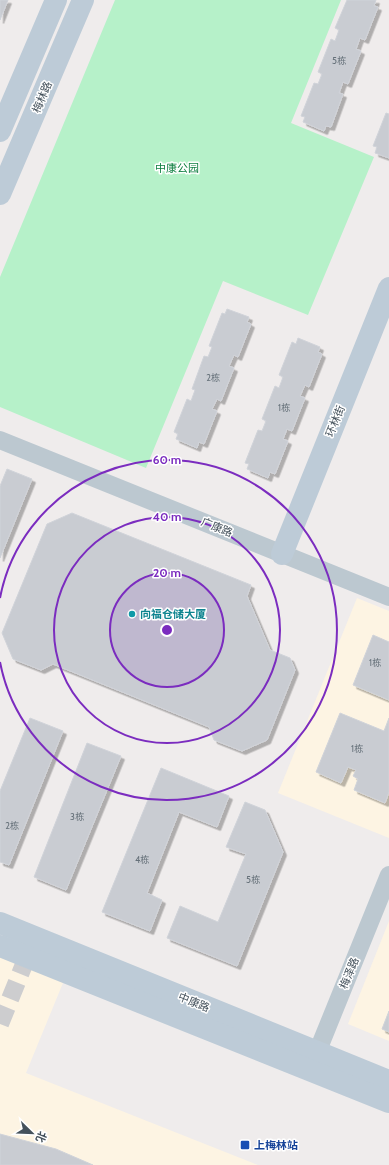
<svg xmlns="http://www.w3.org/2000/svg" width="389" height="1165" viewBox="0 0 389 1165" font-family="Cabin,'Noto Sans SC',sans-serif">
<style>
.commercial{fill:#fdf4e3}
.green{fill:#b6f1c9}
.building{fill:#c9ccd2;stroke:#d0d3d9;filter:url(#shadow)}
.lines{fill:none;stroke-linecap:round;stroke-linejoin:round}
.street-tunnel{stroke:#cdcdcf;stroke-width:18;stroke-dasharray:18 9;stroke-linecap:butt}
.street{stroke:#bcc8d0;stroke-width:18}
.secondary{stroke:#bdcbd7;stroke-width:22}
.ring{fill:none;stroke:#7b2cbf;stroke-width:2}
.culture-dot{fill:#0f9aa8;stroke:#fff;stroke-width:1.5}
.transit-dot{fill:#1a4fb4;stroke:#fff;stroke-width:1.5}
.labels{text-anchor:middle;stroke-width:3;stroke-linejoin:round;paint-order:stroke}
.number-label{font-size:9px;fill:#657079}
.street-label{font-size:11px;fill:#44515b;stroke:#fff}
.park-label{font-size:11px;fill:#108041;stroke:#fff}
.culture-label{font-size:11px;font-weight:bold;fill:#0d838f;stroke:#fff;text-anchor:start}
.transit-label{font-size:11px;font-weight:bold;fill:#164399;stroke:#fff;text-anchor:start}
.centre{fill:#7b2cbf;stroke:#fff;stroke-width:2}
.ring-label{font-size:12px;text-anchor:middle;font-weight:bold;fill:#7b2cbf;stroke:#fff;stroke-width:3;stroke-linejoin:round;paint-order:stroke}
</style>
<defs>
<filter id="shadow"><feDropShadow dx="3.5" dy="3.5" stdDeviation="0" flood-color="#0004"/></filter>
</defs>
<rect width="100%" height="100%" fill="#efecec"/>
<g class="commercial">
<polygon points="357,598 389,611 389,838 278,793"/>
<polygon points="389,921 389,1041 348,1024"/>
<polygon points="0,952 65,978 26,1073 258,1165 0,1165"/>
</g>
<polygon class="green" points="115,0 341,0 291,123 374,157 308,315 223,281 146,468 0,407 0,277"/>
<g class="building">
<polygon points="0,0 8,0 0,20"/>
<polygon points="347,0 376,0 374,6 378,7 365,40 360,38 356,49 361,51 348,84 343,82 339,93 343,94 331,127 326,126 324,131 303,122 305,117 301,116 314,83 318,84 322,74 318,72 331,39 335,41 339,30 335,28"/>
<polygon points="386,113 389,114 389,158 375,153 377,147 373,146"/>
<polygon points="227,309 249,317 247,322 251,324 238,357 234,355 229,366 234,368 221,401 217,399 212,409 217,411 204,444 199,442 197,448 176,439 178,434 174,432 187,399 191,401 195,390 192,389 204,356 208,357 212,347 209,346 222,313 225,314"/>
<polygon points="298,338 320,347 318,352 322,354 309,387 305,385 300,396 305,398 292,431 287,429 283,439 288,441 275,474 270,472 268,478 247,469 249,464 245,463 258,430 262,431 266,421 262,419 275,386 279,388 283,377 279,375 292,342 296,344"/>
<polygon points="7,469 32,479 0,558 0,486"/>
<polygon points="72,513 251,585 247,596 270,650 290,658 295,670 267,740 242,751 214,740 209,727 53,664 41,670 13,659 2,633 47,524"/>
<polygon points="373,635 389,642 389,700 353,685"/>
<polygon points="340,713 384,731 389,718 389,792 385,803 354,790 358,779 353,776 356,770 348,767 341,783 316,772"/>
<polygon points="30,718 63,731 9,865 0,862 0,791"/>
<polygon points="87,743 121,756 66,890 34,877"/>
<polygon points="161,768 229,796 217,827 179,812 147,893 162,900 150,931 102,912"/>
<polygon points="245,802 265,810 283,852 237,966 167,938 180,906 218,922 246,854 226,847"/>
<polygon points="389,1011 389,1032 382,1029"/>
<polygon points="0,1134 56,1149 93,1165 0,1165"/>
</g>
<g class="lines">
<polyline class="street-tunnel" points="0,1024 27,957"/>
<g class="street">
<polyline points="0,440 389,597"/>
<polyline points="312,1065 389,875"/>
</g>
<g class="secondary">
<polyline points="0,131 56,0"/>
<polyline points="0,194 83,0"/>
<polyline points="282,554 389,288"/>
<polyline points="0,923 389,1081"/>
<polyline points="0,946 389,1102"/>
</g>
</g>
<circle cx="167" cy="630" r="57" fill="#7b2cbf" fill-opacity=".12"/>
<g class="ring">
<circle cx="167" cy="630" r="57"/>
<circle cx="167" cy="630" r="113"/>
<path d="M0 598A170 170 0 1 1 0 662"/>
</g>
<circle class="culture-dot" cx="132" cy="614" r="4"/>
<rect class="transit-dot" x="240" y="1140" width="10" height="10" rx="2"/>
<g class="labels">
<g class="number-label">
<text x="339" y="64">5栋</text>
<text x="213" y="381">2栋</text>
<text x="284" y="411">1栋</text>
<text x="375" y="666">1栋</text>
<text x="357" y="752">1栋</text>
<text x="77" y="820">3栋</text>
<text x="12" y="829">2栋</text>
<text x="142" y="863">4栋</text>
<text x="253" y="883">5栋</text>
</g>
<g class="street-label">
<text transform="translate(42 97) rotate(-67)" y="4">梅林路</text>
<text transform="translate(335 421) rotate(-68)" y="4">环林街</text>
<text transform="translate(217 527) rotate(22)" y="4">广康路</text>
<text transform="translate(349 973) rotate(-68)" y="4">梅泽路</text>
<text transform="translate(194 1002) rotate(22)" y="4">中康路</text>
</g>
<g class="park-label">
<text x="177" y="172">中康公园</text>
</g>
<g class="culture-label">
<text x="140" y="618">向福仓储大厦</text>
</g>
<g class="transit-label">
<text x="254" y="1149">上梅林站</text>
</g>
</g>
<circle cx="167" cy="630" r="6" class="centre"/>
<g class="ring-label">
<text x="167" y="464">60 m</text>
<text x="167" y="521">40 m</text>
<text x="167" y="577">20 m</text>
</g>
<g transform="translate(32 1133) rotate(113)" stroke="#ffffff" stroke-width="3" paint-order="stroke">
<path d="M0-3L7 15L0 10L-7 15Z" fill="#44515b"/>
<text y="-6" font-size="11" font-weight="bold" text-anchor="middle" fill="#44515b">北</text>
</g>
</svg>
